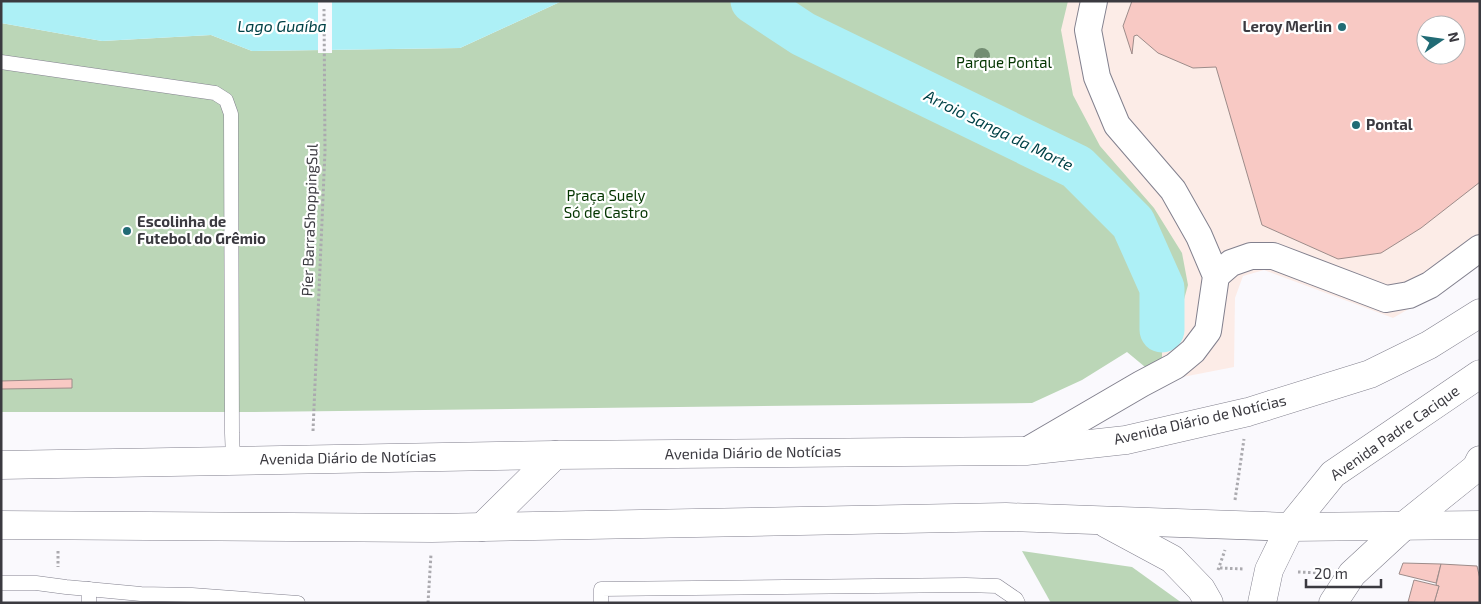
<svg xmlns="http://www.w3.org/2000/svg" width="1481" height="604" viewBox="0 0 1481 604" font-family="'Exo 2',sans-serif">
<style>
.commercial{fill:#fcece7;fill-rule:evenodd}
.green{fill:#bbd6b7}
.water{fill:#adf0f6}
.pier{fill:#faf9fd}
.lines{fill:none;stroke-linecap:round;stroke-linejoin:round}
.river{stroke:#adf0f6;stroke-width:45}
.building{fill:#f8c9c4;stroke:#9d8c8a;fill-rule:evenodd}
.lane-casing{stroke:#82808e;stroke-width:15}
.street-casing{stroke:#82808e;stroke-width:28}
.secondary-casing{stroke:#82808e;stroke-width:29}
.path{stroke:#abaaaf;stroke-width:3;stroke-dasharray:2.5 2.5;stroke-linecap:butt}
.lane{stroke:#fff;stroke-width:14}
.street{stroke:#fff;stroke-width:26}
.secondary{stroke:#fff;stroke-width:28}
.tree{fill:#738d72}
.poi-dot{fill:#216b75;stroke:#fff;stroke-width:2}
.labels{text-anchor:middle;stroke-width:4.5;stroke-linejoin:round;paint-order:stroke}
.poi-label{font-size:15px;font-weight:bold;fill:#3b3a40;stroke:#fff;text-anchor:start}
.park-label{font-size:15px;fill:#043500;stroke:#fff}
.street-label{font-size:15px;fill:#3b3a40;stroke:#fff}
.water-label{font-size:16px;font-style:italic;fill:#004247;stroke:#fff}
</style>
<rect width="100%" height="100%" fill="#faf9fd"/>
<path class="commercial" d="M753 1H1480V261L1433 295 1393 318 1264 270 1243 276 1235 298 1234 367 1162 381ZM1426 25H1456V55H1426Z"/>
<g class="green">
<polygon points="562,1 1068,1 1061,30 1073,95 1100,146 1154,208 1182,253 1188,285 1178,321 1162,330 1162,381 1127,352 1082,380 1032,403 254,412 1,412 1,23 102,41 211,35 252,51 460,48"/>
<polygon points="1022,551 1132,567 1182,603 1051,603"/>
</g>
<polygon class="water" points="1,1 562,1 460,48 252,51 211,35 102,41 1,23"/>
<rect class="pier" x="318" y="1" width="14" height="52"/>
<g class="lines">
<polyline class="river" points="753,1 803,34 1077,167 1133,223 1162,288 1162,330"/>
</g>
<g class="building">
<path d="M1132 1H1480V182L1421 228 1381 253 1338 259 1262 225 1216 67 1193 68 1158 53 1137 35 1134 36 1132 54 1123 26ZM1426 25H1456V55H1426Z"/>
<polygon points="72,379 72,388 1,389 1,381"/>
<polygon points="1403,563 1441,564 1436,583 1399,574"/>
<polygon points="1441,564 1477,566 1480,579 1480,603 1434,603 1439,586 1436,585"/>
<polygon points="1414,580 1439,586 1434,603 1408,602"/>
</g>
<g class="lines">
<defs>
<g id="lane">
<polyline points="1,62 215,93 226,100 231,114 232,433 233,460"/>
<polyline points="1,583 36,583 66,587 141,594 192,595 298,603"/>
<polyline points="89,603 89,589"/>
<polyline points="601,603 601,589 966,585 997,586 1016,599 1018,603"/>
</g>
<g id="street">
<polyline points="1216,276 1231,263 1251,256 1273,256 1386,299 1409,295 1430,285 1480,248"/>
<polyline points="1026,451 1141,384 1175,366 1193,351 1208,331 1216,276 1199,236 1173,190 1117,125 1097,77 1088,30 1094,1"/>
</g>
<g id="secondary">
<polyline points="1,465 555,455 1026,451 1126,440 1248,412 1370,374 1429,345 1480,313"/>
<polyline points="1107,524 1172,559 1201,589 1209,603"/>
<polyline points="1,525 432,528 1006,517 1290,527 1480,525"/>
<polyline points="482,527 555,455"/>
<polyline points="1262,603 1269,570 1290,527 1333,474 1480,374"/>
<polyline points="1333,603 1352,574 1405,525 1476,468 1480,460"/>
</g>
</defs>
<use href="#lane" class="lane-casing"/>
<use href="#street" class="street-casing"/>
<use href="#secondary" class="secondary-casing"/>
<g class="path">
<polyline points="313,431 325,151 324,9"/>
<polyline points="1235,500 1244,439"/>
<polyline points="58,551 58,567"/>
<polyline points="1220,568 1244,569"/>
<polyline points="1218,570 1225,550"/>
<polyline points="1298,572 1322,573"/>
<polyline points="428,603 431,554"/>
</g>
<use href="#lane" class="lane"/>
<use href="#street" class="street"/>
<use href="#secondary" class="secondary"/>
</g>
<circle class="tree" cx="982" cy="56" r="8"/>
<g class="poi-dot">
<circle cx="1342" cy="27" r="5"/>
<circle cx="1356" cy="125" r="5"/>
<circle cx="127" cy="231" r="5"/>
</g>
<g class="labels">
<g class="poi-label">
<text x="1332" y="32" text-anchor="end">Leroy Merlin</text>
<text x="1366" y="130">Pontal</text>
<text x="137" y="227">Escolinha de<tspan x="137" dy="17">Futebol do Grêmio</tspan></text>
</g>
<g class="park-label">
<text x="1004" y="68">Parque Pontal</text>
<text x="606" y="201">Praça Suely<tspan x="606" dy="17">Só de Castro</tspan></text>
</g>
<g class="street-label">
<text transform="translate(310 220) rotate(-88)" y="5">Píer BarraShoppingSul</text>
<text transform="translate(1200 420) rotate(-13)" y="5">Avenida Diário de Notícias</text>
<text transform="translate(1395 433) rotate(-35)" y="5">Avenida Padre Cacique</text>
<text transform="translate(753 453) rotate(-1)" y="5">Avenida Diário de Notícias</text>
<text transform="translate(348 458) rotate(-1)" y="5">Avenida Diário de Notícias</text>
</g>
<g class="water-label">
<text x="282" y="32">Lago Guaíba</text>
<text transform="translate(999 130) rotate(26)" y="6">Arroio Sanga da Morte</text>
</g>
</g>
<rect width="1481" height="604" fill="none" stroke="#3b3a40" stroke-width="5"/>
<g transform="translate(1441 40) rotate(77)"><circle r="24" fill="#ffffff" stroke="#b1b0b3"/>
<path d="M0-4L9 19L0 12L-9 19Z" fill="#216b75"/>
<text y="-8" font-size="14" font-weight="bold" text-anchor="middle" fill="#3b3a40">N</text>
</g>
<path d="M1306 579v8h75v-8" fill="none" stroke="#3b3a40" stroke-width="2.5"/>
<text x="1314" y="579" font-size="15" fill="#3b3a40" stroke="#ffffff" stroke-width="4" paint-order="stroke">20 m</text>
</svg>
